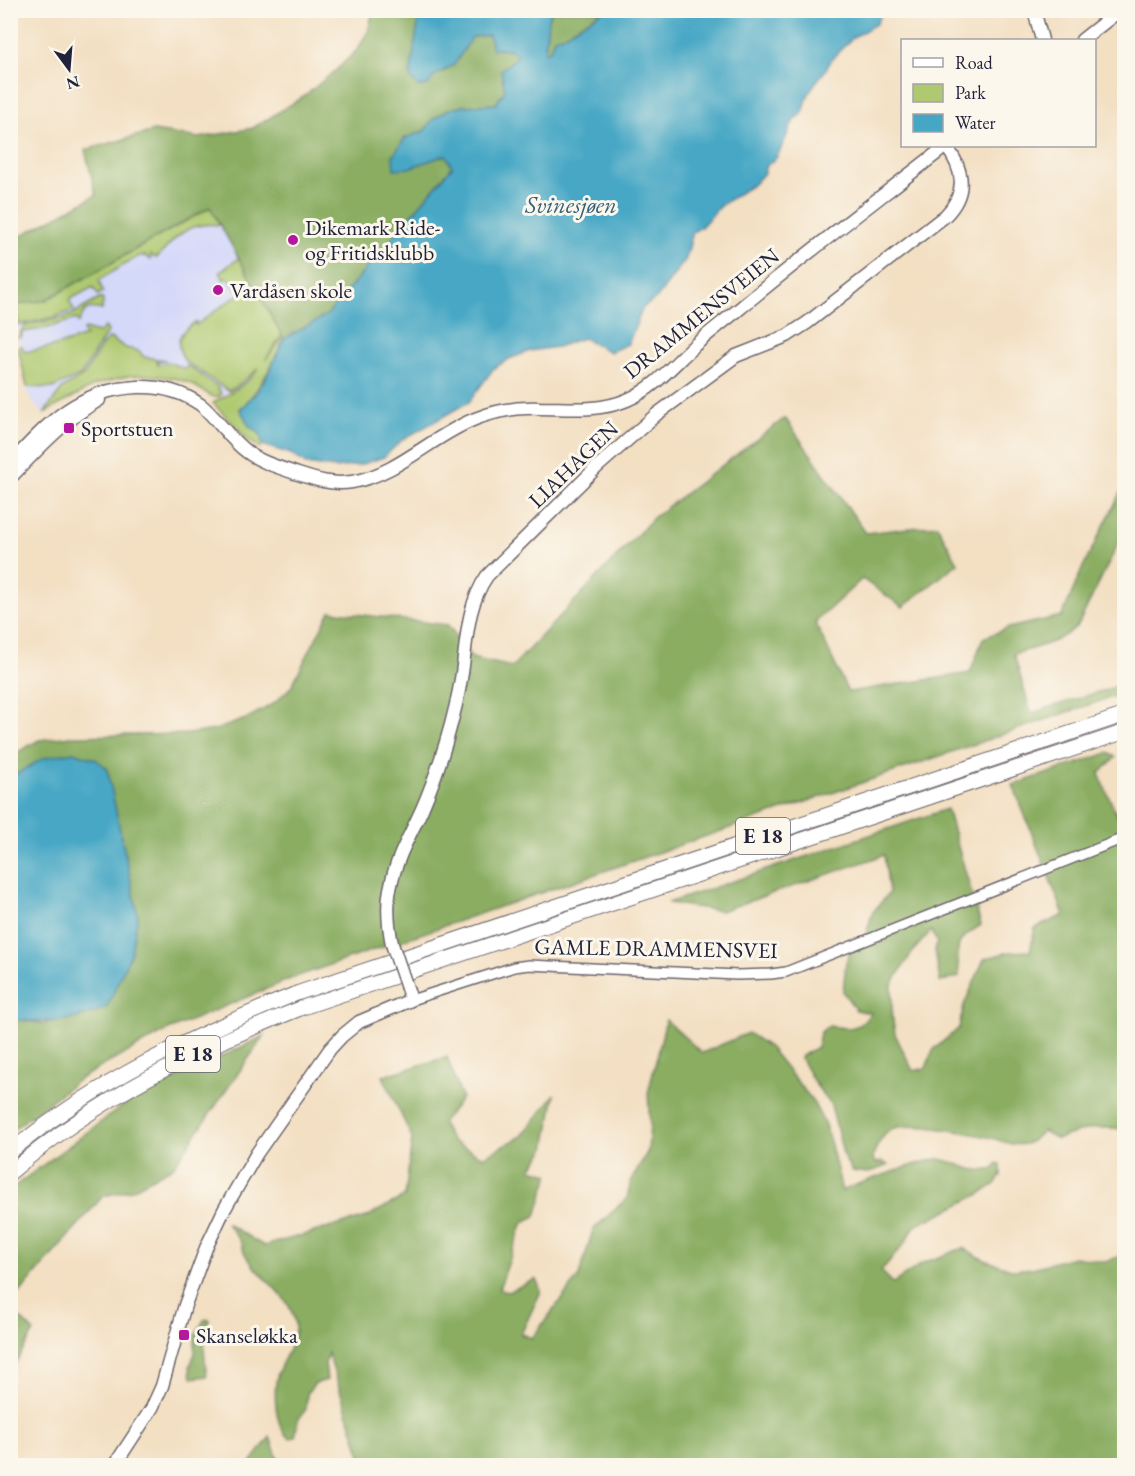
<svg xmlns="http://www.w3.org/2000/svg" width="1135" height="1476" viewBox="0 0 1135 1476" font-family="'EB Garamond',serif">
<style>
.built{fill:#d4d8f9}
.green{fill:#aec96f;stroke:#687655;stroke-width:1.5}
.forest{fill:#8aad62;stroke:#56684e;stroke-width:1.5}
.water{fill:#46a7c5;stroke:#346480;stroke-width:1.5}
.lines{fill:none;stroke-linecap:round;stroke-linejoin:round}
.minor-casing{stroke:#6b646a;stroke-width:12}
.major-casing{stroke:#6b646a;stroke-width:15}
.highway-casing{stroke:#6b646a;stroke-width:16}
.minor{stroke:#fff;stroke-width:9}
.major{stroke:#fff;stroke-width:12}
.highway{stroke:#fff;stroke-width:14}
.major-bridge-casing{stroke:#6b646a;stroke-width:15;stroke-linecap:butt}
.major-bridge{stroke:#fff;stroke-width:12}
.poi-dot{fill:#b5179e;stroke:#fbf7ec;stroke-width:2}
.labels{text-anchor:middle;stroke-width:6;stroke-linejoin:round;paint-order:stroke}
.shield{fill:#fbf7ec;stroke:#636270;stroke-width:1.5}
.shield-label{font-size:21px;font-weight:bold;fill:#22223b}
.poi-label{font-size:22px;fill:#22223b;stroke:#fbf7ec;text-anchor:start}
.street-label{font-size:22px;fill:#22223b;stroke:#fbf7ec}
.water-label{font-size:24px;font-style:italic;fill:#325e79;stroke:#fbf7ec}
</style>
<rect width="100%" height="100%" fill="#fbf7ec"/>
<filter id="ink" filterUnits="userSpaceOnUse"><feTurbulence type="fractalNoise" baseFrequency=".0167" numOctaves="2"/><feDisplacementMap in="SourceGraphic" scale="12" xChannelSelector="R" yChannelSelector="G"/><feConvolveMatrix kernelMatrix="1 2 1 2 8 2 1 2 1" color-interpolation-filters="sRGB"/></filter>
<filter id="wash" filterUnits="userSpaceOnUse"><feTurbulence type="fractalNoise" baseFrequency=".008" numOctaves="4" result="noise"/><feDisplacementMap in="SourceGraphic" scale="24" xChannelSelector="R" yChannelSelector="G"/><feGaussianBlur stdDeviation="1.35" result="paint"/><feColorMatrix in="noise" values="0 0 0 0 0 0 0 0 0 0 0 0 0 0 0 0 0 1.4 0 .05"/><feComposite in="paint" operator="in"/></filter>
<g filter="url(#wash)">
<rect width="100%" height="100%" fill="#f3dfc2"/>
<polygon class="built" points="211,207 287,330 262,367 239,387 219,397 213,397 190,383 174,378 148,375 129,376 95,385 74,395 50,411 44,414 40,411 29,397 19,354 18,305"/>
<g class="green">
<path d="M211 207 232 226C192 221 185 227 159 256L156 258 151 255 150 260 145 256H139L99 280 103 292 98 295 93 287 69 300 74 310 55 317 18 325 19 293 46 300Z"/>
<polygon points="242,256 253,279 236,289 228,277 224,280 220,272"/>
<path d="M258 280 284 332 265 360 283 337 284 339C271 366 262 387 240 409L249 426 260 434 262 445 260 448 248 440 213 403C231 393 247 384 259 368L236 387 229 391 185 361C173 342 179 332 196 322V325Z"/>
<path d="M101 298 103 300 102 310C85 306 85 309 79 323L76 319 43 329 22 332V337L18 338 24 326 69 316Z"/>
<polygon points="105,327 108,331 81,375 53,388 27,387 18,347 22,346 25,352 56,346 86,336 83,330 85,329 98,333"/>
<polygon points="110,338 126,348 139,351 144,357 166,360 157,361 158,365 168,362 186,369 187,365 218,387 221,394 219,397 213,397 190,383 174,378 148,375 129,376 95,385 44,413 63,388 84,375 102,345"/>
</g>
<g class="forest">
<path d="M373 11H420L410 77C450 76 452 69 472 37L489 35 499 50 509 49 516 54V58L501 70 505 91 498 100 497 104 463 106 433 119 424 131 405 138 409 168 446 155 452 167 327 315 284 339 210 207 46 300 11 306V241L96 195 85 150 154 131 199 138 253 128 303 97 336 70 358 49 368 31Z"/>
<polygon points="552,11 603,11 562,36 554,38 550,50 545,52 548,19"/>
<path d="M785 418 866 533 937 525 958 563 903 607 862 579 815 622 848 692 970 673 983 638 1008 628 1062 616 1083 567 1124 486V532L1078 625C1060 643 1037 647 1014 654L1031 713 1124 684V693L295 977 166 1031 81 1078 11 1131V1017L13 1019 45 1024 138 915 106 768H28L11 777V756L39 740 71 736 188 734 215 730 246 719 273 704 291 687 330 611 448 625 472 658 512 667 654 517Z"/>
<path d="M1108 753 1116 757 1099 774 1118 818H1124V1130C1101 1124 1079 1131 1057 1139L1043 1131C1039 1134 1033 1141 1028 1143 1015 1148 1000 1140 988 1137 970 1133 907 1121 892 1129 883 1134 874 1149 873 1159L876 1163 883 1162 888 1165 868 1173 852 1171 844 1158 831 1105 814 1082 800 1057 817 1047 820 1033 828 1026C849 1029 858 1031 871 1013L856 1010 843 992 846 962 850 953 866 935 872 913 889 893 884 855 721 911 668 903 947 809 981 925C952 943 958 944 959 977L940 982 935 950 937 942 931 931 913 951 892 984V1014L895 1034 913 1071 926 1068 933 1050 959 1028 964 1005 984 959 1008 952 1030 951 1035 928 1064 915 1013 785Z"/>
<path d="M666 1020 702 1053 748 1033 769 1047 812 1100 825 1125 831 1145 842 1191C852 1185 930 1158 939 1159 959 1162 970 1174 993 1169L997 1163 1001 1164V1176L995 1184 980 1194 915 1226 905 1243 881 1271 893 1283 923 1263 963 1248 985 1260 1014 1270 1032 1268 1074 1257 1106 1262 1120 1256 1124 1257V1465H364L328 1353 325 1363 327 1380 314 1384 307 1394 306 1409 298 1420 295 1437 289 1438C274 1426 272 1385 280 1368 285 1356 294 1344 295 1330 297 1298 259 1279 245 1254 243 1250 242 1245 240 1241 236 1234 230 1228 226 1223L264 1246 367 1217 405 1196 412 1138 383 1076 447 1057 462 1098 442 1123 452 1141 483 1157 522 1136 555 1094 545 1149 531 1169 549 1174 536 1216 523 1222 499 1289 508 1292 536 1279 541 1291 521 1334 532 1338 579 1276 593 1230 627 1198 632 1178 648 1151 650 1125 648 1093Z"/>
<polygon points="264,1036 173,1167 131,1190 103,1196 11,1303 11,1189 128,1102"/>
<polygon points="11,1309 34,1332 11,1370"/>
<polygon points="209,1319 204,1349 207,1376 192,1378 190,1366 195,1353 195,1336 204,1320"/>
<polygon points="270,1437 280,1465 249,1465"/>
</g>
<g class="water">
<path d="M420 11H552L548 19 545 52 550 50 554 38 562 36 603 11H883L876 24 852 38 831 60C827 72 814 81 809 94 804 103 807 115 795 118L777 157 765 167V172L754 184 721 205 701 227 693 232 686 259 657 298 643 308 628 344 610 352 583 338 557 347 530 351 509 359 494 368 469 402 402 440 384 457 360 465 335 468 306 464 291 454 262 445 260 434 249 426 240 409 256 393 267 376 284 339 327 315 452 167 446 155 409 168 394 169 393 156 405 138 424 131 433 119 449 109 463 106 497 104 498 100 505 91 501 70 516 58V54L509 49H492L489 35 472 37 454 65 434 76 428 85 418 87 410 77Z"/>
<path d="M73 752 95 759 107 768 138 915 131 953 107 1007C72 1023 51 1024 13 1019L10 1017 11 777 44 758Z"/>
</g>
</g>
<g filter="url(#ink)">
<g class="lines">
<defs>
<polyline id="minor" points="411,1000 514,967 529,965 737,975 771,974 786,972 1124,838"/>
<g id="major">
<polyline points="1034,10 1042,40"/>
<polyline points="1082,40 1120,10"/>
<path d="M10 464C48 423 79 389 138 387 160 386 183 392 201 405 218 419 229 439 247 452 262 463 281 468 298 474 316 480 333 485 352 482 398 474 432 436 475 419 495 411 518 407 540 408 570 408 598 412 627 400 655 388 673 365 695 345 709 333 724 321 738 310 806 253 877 200 946 146"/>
<path d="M10 478C37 450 65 419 99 400"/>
<path d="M392 944C388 924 386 904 391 885 396 858 411 834 422 809 439 770 456 714 462 673 467 639 467 605 487 576L597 467 657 414 736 356 787 336 807 323 945 216C968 193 964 170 946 146"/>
<polyline points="114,1466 152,1408 162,1386 185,1305 206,1248 224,1210 257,1153 330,1049 342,1036 359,1022 411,1000 407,988"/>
</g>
<g id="highway">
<path d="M10 1152C96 1081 196 1034 298 993L1124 715"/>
<path d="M10 1173C98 1097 197 1049 304 1007L1124 732"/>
</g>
</defs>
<use href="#minor" class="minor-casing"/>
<use href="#major" class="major-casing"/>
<use href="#highway" class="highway-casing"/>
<use href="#minor" class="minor"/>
<use href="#major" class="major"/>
<use href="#highway" class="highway"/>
<defs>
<polyline id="major-bridge" points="392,944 407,988"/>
</defs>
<use href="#major-bridge" class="major-bridge-casing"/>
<use href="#major-bridge" class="major-bridge"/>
</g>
</g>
<g class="poi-dot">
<circle cx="293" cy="240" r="6"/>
<circle cx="218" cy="290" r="6"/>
<rect x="63" y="422" width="12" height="12" rx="3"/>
<rect x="178" y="1329" width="12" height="12" rx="3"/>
</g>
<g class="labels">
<g class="shield">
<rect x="736" y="818" width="54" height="36" rx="4.5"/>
<rect x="166" y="1036" width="54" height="36" rx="4.5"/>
</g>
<g class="shield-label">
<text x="763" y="843">E 18</text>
<text x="193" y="1061">E 18</text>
</g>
<g class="poi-label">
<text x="305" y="235">Dikemark Ride-<tspan x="305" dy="25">og Fritidsklubb</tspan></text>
<text x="230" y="298">Vardåsen skole</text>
<text x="81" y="436">Sportstuen</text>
<text x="196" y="1343">Skanseløkka</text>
</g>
<g class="street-label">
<text transform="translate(701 313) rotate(-39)" y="8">DRAMMENSVEIEN</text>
<text transform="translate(573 464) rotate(-44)" y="8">LIAHAGEN</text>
<text transform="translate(656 948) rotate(1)" y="8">GAMLE DRAMMENSVEI</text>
</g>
<g class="water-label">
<text x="571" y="213">Svinesjøen</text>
</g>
</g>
<rect width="1135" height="1476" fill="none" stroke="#fbf7ec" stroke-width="36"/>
<rect x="901" y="39" width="195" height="108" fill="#fbf7ec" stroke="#a4a2a5" stroke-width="1.5"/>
<rect x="913" y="58" width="30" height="9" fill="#ffffff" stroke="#a4a2a5" stroke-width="1.5"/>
<text x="955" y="69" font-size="18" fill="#22223b">Road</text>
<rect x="913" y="84" width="30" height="18" fill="#aec96f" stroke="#a4a2a5" stroke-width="1.5"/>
<text x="955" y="99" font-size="18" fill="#22223b">Park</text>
<rect x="913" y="114" width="30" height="18" fill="#46a7c5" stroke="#a4a2a5" stroke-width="1.5"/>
<text x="955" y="129" font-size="18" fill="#22223b">Water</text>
<g transform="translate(69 69) rotate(164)" stroke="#fbf7ec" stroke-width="4.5" paint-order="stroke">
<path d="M0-4.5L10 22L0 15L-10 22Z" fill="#22223b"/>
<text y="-9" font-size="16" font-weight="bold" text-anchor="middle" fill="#22223b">N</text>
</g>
</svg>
